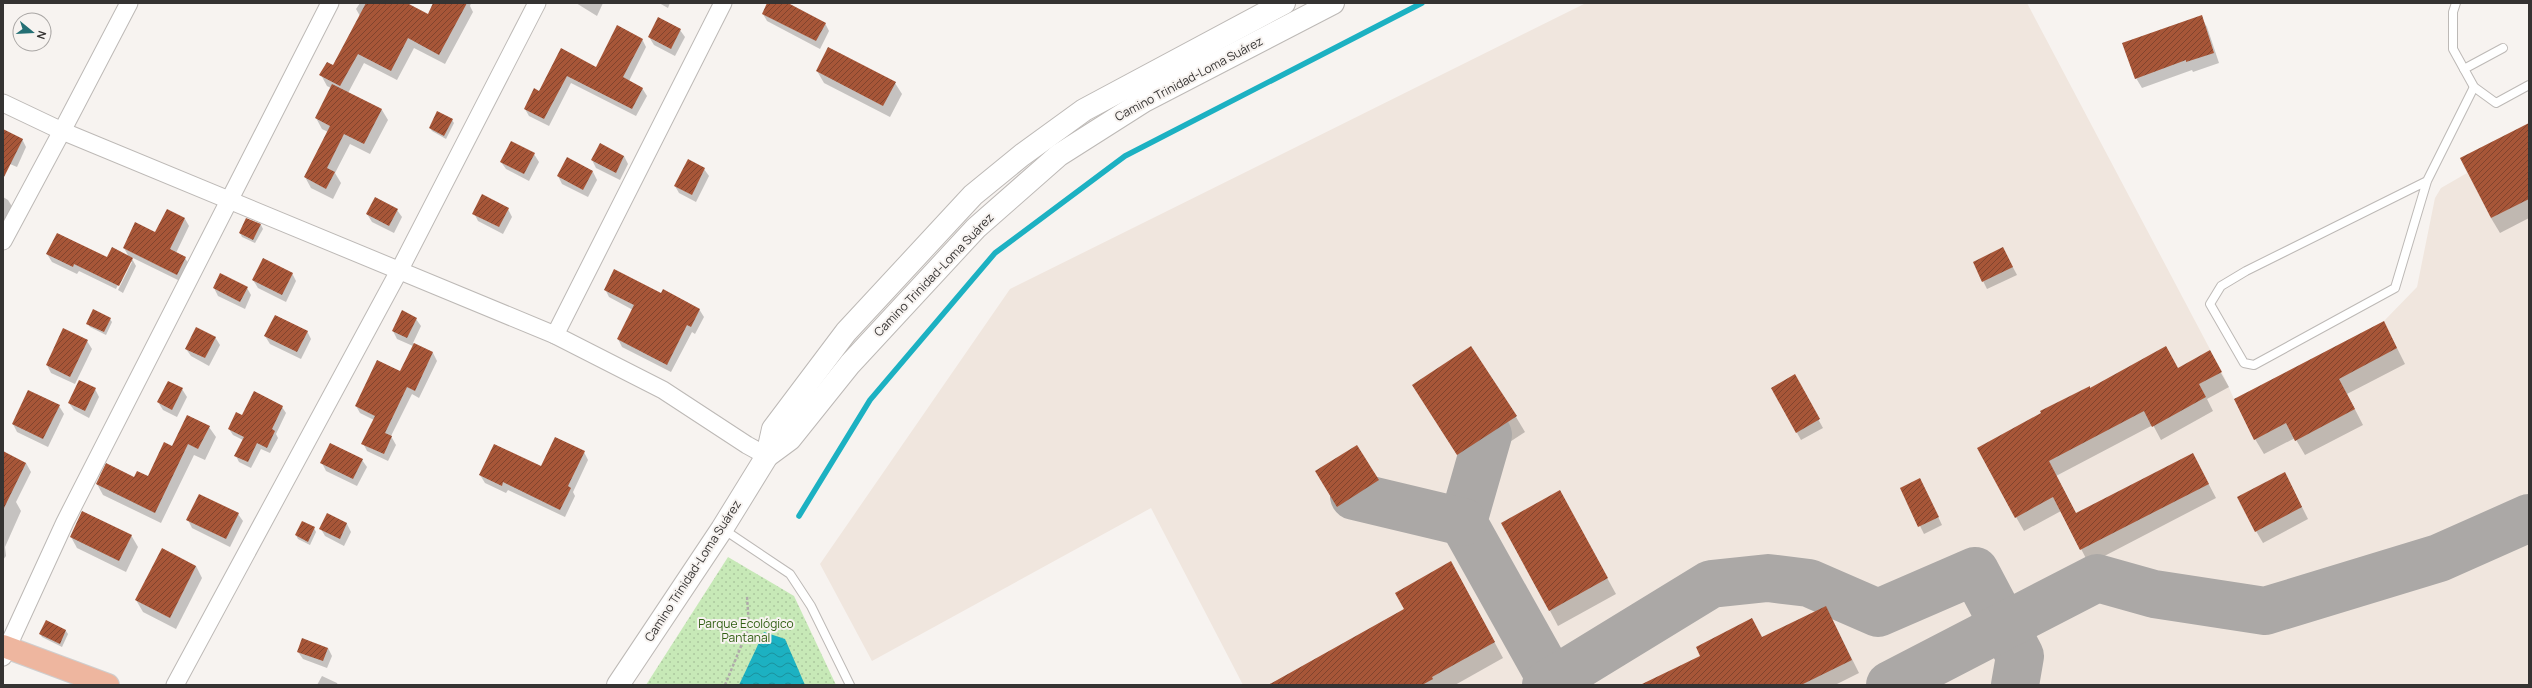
<svg xmlns="http://www.w3.org/2000/svg" width="2532" height="688" viewBox="0 0 2532 688" font-family="Manrope,sans-serif">
<style>
.built{fill:#f0e6de}
.green{fill:url(#green-dots)}
.water{fill:url(#water-waves)}
.shadow{fill:#0003}
.lines{fill:none;stroke-linecap:round;stroke-linejoin:round}
.stream{stroke:#1cb1c2;stroke-width:5.5}
.taxiway{stroke:#aba8a6;stroke-width:48}
.building{fill:url(#building-hatch)}
.lane-casing{stroke:#bdb9b6;stroke-width:10}
.street-casing{stroke:#bdb9b6;stroke-width:19}
.secondary-casing{stroke:#bdb9b6;stroke-width:24}
.primary-casing{stroke:#cfcece;stroke-width:24}
.path{stroke:#afaba9;stroke-width:2.5;stroke-dasharray:3 2;stroke-linecap:butt}
.lane{stroke:#fff;stroke-width:8}
.street{stroke:#fff;stroke-width:17}
.secondary{stroke:#fff;stroke-width:22}
.primary{stroke:#eeb69f;stroke-width:22}
.labels{text-anchor:middle;stroke-width:4;stroke-linejoin:round;paint-order:stroke}
.street-label{font-size:12px;fill:#353332;stroke:#f7f3f0}
.park-label{font-size:12px;fill:#315f13;stroke:#f7f3f0}
</style>
<defs>
<pattern id="green-dots" width="8" height="8" patternUnits="userSpaceOnUse"><rect width="8" height="8" fill="#c7e9b7"/><path d="M2 2h.1M6 6h.1" fill="none" stroke="#acc89e" stroke-width="1.8" stroke-linecap="round"/></pattern>
<pattern id="water-waves" width="16" height="10" patternUnits="userSpaceOnUse"><rect width="16" height="10" fill="#1cb1c2"/><path d="M0 5q4-4 8 0t8 0" fill="none" stroke="#1a919e"/></pattern>
<pattern id="building-hatch" width="6" height="6" patternUnits="userSpaceOnUse"><rect width="6" height="6" fill="#a75638"/><path d="M-1 1l2-2M0 6l6-6M5 7l2-2" fill="none" stroke="#81442e"/></pattern>
</defs>
<rect width="100%" height="100%" fill="#f7f3f0"/>
<polygon class="built" points="1586,3 2027,3 2222,372 2234,399 2384,321 2417,287 2435,198 2441,188 2467,173 2460,158 2529,123 2529,685 1243,685 1151,508 872,661 820,564 1010,289"/>
<polygon class="green" points="728,557 794,596 836,685 646,685"/>
<polygon class="water" points="764,632 785,639 805,685 739,685"/>
<g class="shadow">
<polygon points="360,3 405,3 428,15 435,3 471,3 470,6 473,12 445,64 414,48 397,80 364,63 348,93 382,110 388,120 370,154 350,144 335,173 341,183 333,199 311,188 305,177 328,132 322,129 316,118 331,88 327,86 321,75 334,67 360,16 356,9"/>
<polygon points="576,3 603,3 597,16"/>
<polygon points="659,3 670,3 668,8"/>
<polygon points="769,3 786,3 825,23 829,31 820,49 767,21 763,14"/>
<polygon points="2201,17 2207,27 2219,63 2193,72 2192,70 2142,88 2136,78"/>
<polygon points="680,30 685,37 675,56 654,45 649,37"/>
<polygon points="642,39 646,47 629,81 642,88 647,96 636,116 571,83 549,126 529,116 525,109 539,92 561,50 596,68"/>
<polygon points="817,71 895,83 902,94 890,117 824,83"/>
<polygon points="452,120 454,123 446,139 432,131 430,128"/>
<polygon points="2529,124 2529,218 2500,233 2491,218"/>
<polygon points="3,130 22,139 26,147 17,167 3,161"/>
<polygon points="534,154 539,162 529,181 506,169 501,162"/>
<polygon points="624,156 628,164 620,180 596,168 592,160"/>
<polygon points="704,169 709,176 696,202 679,193 675,186"/>
<polygon points="593,172 597,180 588,197 562,184 558,176"/>
<polygon points="3,197 8,200 13,208 3,228"/>
<polygon points="508,209 512,217 503,234 478,221 474,213"/>
<polygon points="397,210 402,217 394,233 372,222 367,214"/>
<polygon points="185,219 189,226 176,253 185,258 190,266 182,282 131,257 136,266 123,293 118,290 132,262 129,262 116,289 79,271 77,274 52,262 47,254 107,258 129,257 124,248"/>
<polygon points="247,219 261,225 263,229 255,243 242,237 240,233"/>
<polygon points="2007,256 2017,275 1987,289 1983,281"/>
<polygon points="292,273 296,281 286,302 258,288 253,280"/>
<polygon points="220,275 247,288 251,295 245,309 218,296 214,288"/>
<polygon points="605,289 662,294 699,309 704,317 695,334 692,332 671,372 622,347 618,339 633,310 609,297"/>
<polygon points="110,319 112,322 106,335 90,327 88,324"/>
<polygon points="416,319 421,326 413,343 433,353 437,361 419,398 412,394 391,436 396,445 388,461 367,451 363,443 374,420 360,413 356,406 400,372 413,346 397,339 393,331"/>
<polygon points="64,329 87,341 92,349 75,384 51,373 47,365"/>
<polygon points="307,331 311,339 301,359 270,344 265,336"/>
<polygon points="215,337 220,345 209,366 191,356 186,349"/>
<polygon points="2392,338 2405,364 2347,394 2363,425 2305,455 2295,438 2264,454 2255,439"/>
<polygon points="2217,366 2229,387 2207,399 2213,411 2161,440 2153,425 2056,476 2076,514 2193,454 2216,498 2089,564 2061,511 2024,531 2016,517 2090,389 2178,369"/>
<polygon points="1794,375 1823,428 1801,440 1772,388"/>
<polygon points="168,382 182,389 187,397 177,417 163,410 158,402"/>
<polygon points="1413,385 1516,417 1525,432 1467,470"/>
<polygon points="95,389 99,397 89,418 74,410 69,403"/>
<polygon points="59,406 64,414 48,447 17,432 13,424"/>
<polygon points="282,407 286,413 276,434 278,438 270,453 261,449 251,468 239,462 236,456 243,440 233,435 229,429 243,416"/>
<polygon points="209,427 216,437 205,460 194,455 161,523 103,495 97,484 148,478 173,448"/>
<polygon points="584,452 588,460 573,492 575,496 565,517 508,490 506,493 485,483 480,475 541,468"/>
<polygon points="3,455 26,463 31,472 16,502 21,511 5,547 6,556 3,560"/>
<polygon points="362,460 367,467 357,486 326,471 322,463"/>
<polygon points="1378,481 1385,492 1345,518 1323,483"/>
<polygon points="2291,485 2308,519 2263,543 2256,531"/>
<polygon points="1924,487 1942,525 1924,534 1901,488"/>
<polygon points="1568,507 1616,594 1558,626 1550,611"/>
<polygon points="238,514 243,521 230,547 192,528 188,520"/>
<polygon points="327,515 347,524 351,532 344,546 325,536 321,529"/>
<polygon points="314,528 316,532 310,545 298,539 296,535"/>
<polygon points="131,535 138,547 126,572 77,548 71,537"/>
<polygon points="196,566 202,578 176,629 143,612 136,600"/>
<polygon points="1460,578 1503,658 1455,685 1270,685"/>
<polygon points="1826,607 1859,673 1835,685 1642,685 1762,638"/>
<polygon points="66,631 68,634 62,647 42,637 40,634"/>
<polygon points="328,648 332,656 327,668 303,659 298,652"/>
<polygon points="322,676 337,683 338,685 317,685"/>
</g>
<g class="lines">
<polyline class="stream" points="799,516 870,400 995,253 1125,156 1422,3"/>
<g class="taxiway">
<polyline points="1488,435 1463,522 1552,681"/>
<polyline points="1354,496 1463,522"/>
<polyline points="1546,685 1711,584 1768,578 1809,583 1878,613 1975,571 2020,656 2015,685"/>
<polyline points="1890,685 2097,578 2154,594 2265,611 2439,558 2529,518"/>
</g>
</g>
<g class="building">
<polygon points="366,3 407,3 428,14 433,3 467,3 439,55 408,38 391,71 358,54 340,86 319,75 327,62 333,65"/>
<polygon points="767,3 788,3 826,23 816,41 762,14"/>
<polygon points="2202,15 2214,53 2186,62 2186,60 2135,79 2122,43"/>
<polygon points="658,17 681,29 671,49 648,37"/>
<polygon points="617,25 643,39 623,77 643,88 632,109 567,76 544,119 524,109 534,88 539,91 561,48 596,67"/>
<polygon points="828,47 896,82 883,106 816,71"/>
<polygon points="332,84 382,109 364,144 344,134 327,168 335,172 326,189 304,177 330,126 315,118"/>
<polygon points="437,111 453,119 444,136 429,128"/>
<polygon points="2529,123 2529,199 2491,218 2460,158"/>
<polygon points="3,129 23,139 3,179"/>
<polygon points="511,141 535,153 524,174 500,162"/>
<polygon points="600,143 624,156 616,173 591,160"/>
<polygon points="567,157 593,171 583,190 557,176"/>
<polygon points="688,159 705,168 692,195 674,186"/>
<polygon points="482,194 509,208 499,227 472,214"/>
<polygon points="375,197 398,209 389,226 366,214"/>
<polygon points="167,209 185,218 170,249 186,257 177,275 123,248 135,222 155,232"/>
<polygon points="246,218 261,224 253,240 239,233"/>
<polygon points="57,233 107,257 112,247 133,258 119,286 74,264 73,267 46,254"/>
<polygon points="2003,247 2013,267 1982,282 1973,262"/>
<polygon points="263,258 293,273 282,295 252,280"/>
<polygon points="614,269 661,293 663,289 700,309 691,327 687,325 667,365 617,339 634,305 604,290"/>
<polygon points="220,273 248,287 240,302 213,288"/>
<polygon points="93,309 111,318 104,332 86,324"/>
<polygon points="402,310 417,318 407,338 392,331"/>
<polygon points="275,315 308,331 297,352 264,336"/>
<polygon points="2384,321 2397,348 2339,379 2355,409 2295,441 2286,423 2254,440 2234,399"/>
<polygon points="196,327 216,337 205,358 185,349"/>
<polygon points="63,328 88,340 70,377 46,365"/>
<polygon points="414,343 433,352 415,391 407,387 385,433 392,436 384,454 361,444 375,416 355,406 377,360 400,371"/>
<polygon points="1471,346 1517,416 1457,455 1412,385"/>
<polygon points="2166,346 2178,368 2210,350 2222,372 2199,384 2206,397 2152,427 2144,411 2049,461 2076,513 2193,453 2209,484 2080,550 2053,497 2015,518 1977,448 2041,413 2040,411 2090,386 2090,388"/>
<polygon points="1795,374 1820,419 1796,433 1771,388"/>
<polygon points="79,380 96,388 85,411 68,403"/>
<polygon points="168,381 183,388 172,410 157,402"/>
<polygon points="28,390 60,405 43,439 12,424"/>
<polygon points="254,391 283,406 272,429 275,431 267,448 257,443 248,462 234,456 244,437 228,429 236,412 242,415"/>
<polygon points="187,415 210,426 198,449 188,444 155,513 96,484 106,463 134,477 137,471 148,476 164,442 172,446"/>
<polygon points="555,437 585,451 568,486 571,488 560,510 503,482 502,486 479,475 494,444 541,466"/>
<polygon points="330,443 363,459 353,479 320,463"/>
<polygon points="1357,445 1379,480 1337,507 1315,471"/>
<polygon points="3,451 26,463 3,510"/>
<polygon points="2285,472 2302,507 2255,532 2237,497"/>
<polygon points="1920,478 1939,517 1918,527 1900,488"/>
<polygon points="1560,490 1608,578 1549,611 1501,523"/>
<polygon points="199,494 239,513 226,539 186,520"/>
<polygon points="82,511 132,535 119,561 70,537"/>
<polygon points="327,513 347,523 340,539 319,529"/>
<polygon points="302,521 315,527 308,542 295,535"/>
<polygon points="162,548 196,566 170,618 135,600"/>
<polygon points="1451,561 1495,642 1432,677 1433,679 1422,685 1268,685 1404,609 1395,593"/>
<polygon points="1826,606 1852,660 1801,685 1640,685 1700,656 1696,647 1752,618 1762,637"/>
<polygon points="46,620 66,630 60,644 39,634"/>
<polygon points="302,638 328,648 323,661 297,652"/>
</g>
<g class="lines">
<defs>
<g id="lane">
<polyline points="2456,3 2453,12 2453,49 2474,87 2496,103 2529,85"/>
<polyline points="2464,69 2503,48"/>
<polyline points="2427,181 2246,271 2221,286 2210,304 2244,363 2254,365 2395,288 2427,181 2474,87"/>
<polyline points="723,529 790,574 811,606 850,685"/>
</g>
<g id="street">
<polyline points="3,103 62,131 129,3"/>
<polyline points="3,241 62,131 555,335 663,390 747,445 767,456"/>
<polyline points="555,335 723,3"/>
<polyline points="3,657 65,522 330,3"/>
<polyline points="175,685 399,271 537,3"/>
</g>
<g id="secondary">
<polyline points="767,456 790,439 850,364 976,228 1059,155 1144,101 1333,3"/>
<polyline points="618,685 722,529 767,456 773,429 846,332 973,195 1022,155 1084,110 1284,3"/>
</g>
<polyline id="primary" points="3,646 108,685"/>
</defs>
<use href="#lane" class="lane-casing"/>
<use href="#street" class="street-casing"/>
<use href="#secondary" class="secondary-casing"/>
<use href="#primary" class="primary-casing"/>
<polyline class="path" points="725,685 749,627 747,596"/>
<use href="#lane" class="lane"/>
<use href="#street" class="street"/>
<use href="#secondary" class="secondary"/>
<use href="#primary" class="primary"/>
</g>
<g class="labels">
<g class="street-label">
<text transform="translate(1189 79) rotate(-28)" y="4">Camino Trinidad-Loma Suárez</text>
<text transform="translate(934 275) rotate(-46)" y="4">Camino Trinidad-Loma Suárez</text>
<text transform="translate(693 571) rotate(-57)" y="4">Camino Trinidad-Loma Suárez</text>
</g>
<g class="park-label">
<text x="746" y="628">Parque Ecológico<tspan x="746" dy="14">Pantanal</tspan></text>
</g>
</g>
<rect width="2532" height="688" fill="none" stroke="#353332" stroke-width="8"/>
<g transform="translate(32 32) rotate(108)"><circle r="19" fill="#f7f3f0" stroke="#a9a6a4"/>
<path d="M0-3L7 15L0 10L-7 15Z" fill="#246f74"/>
<text y="-6" font-size="11" font-weight="bold" text-anchor="middle" fill="#353332">N</text>
</g>
</svg>
